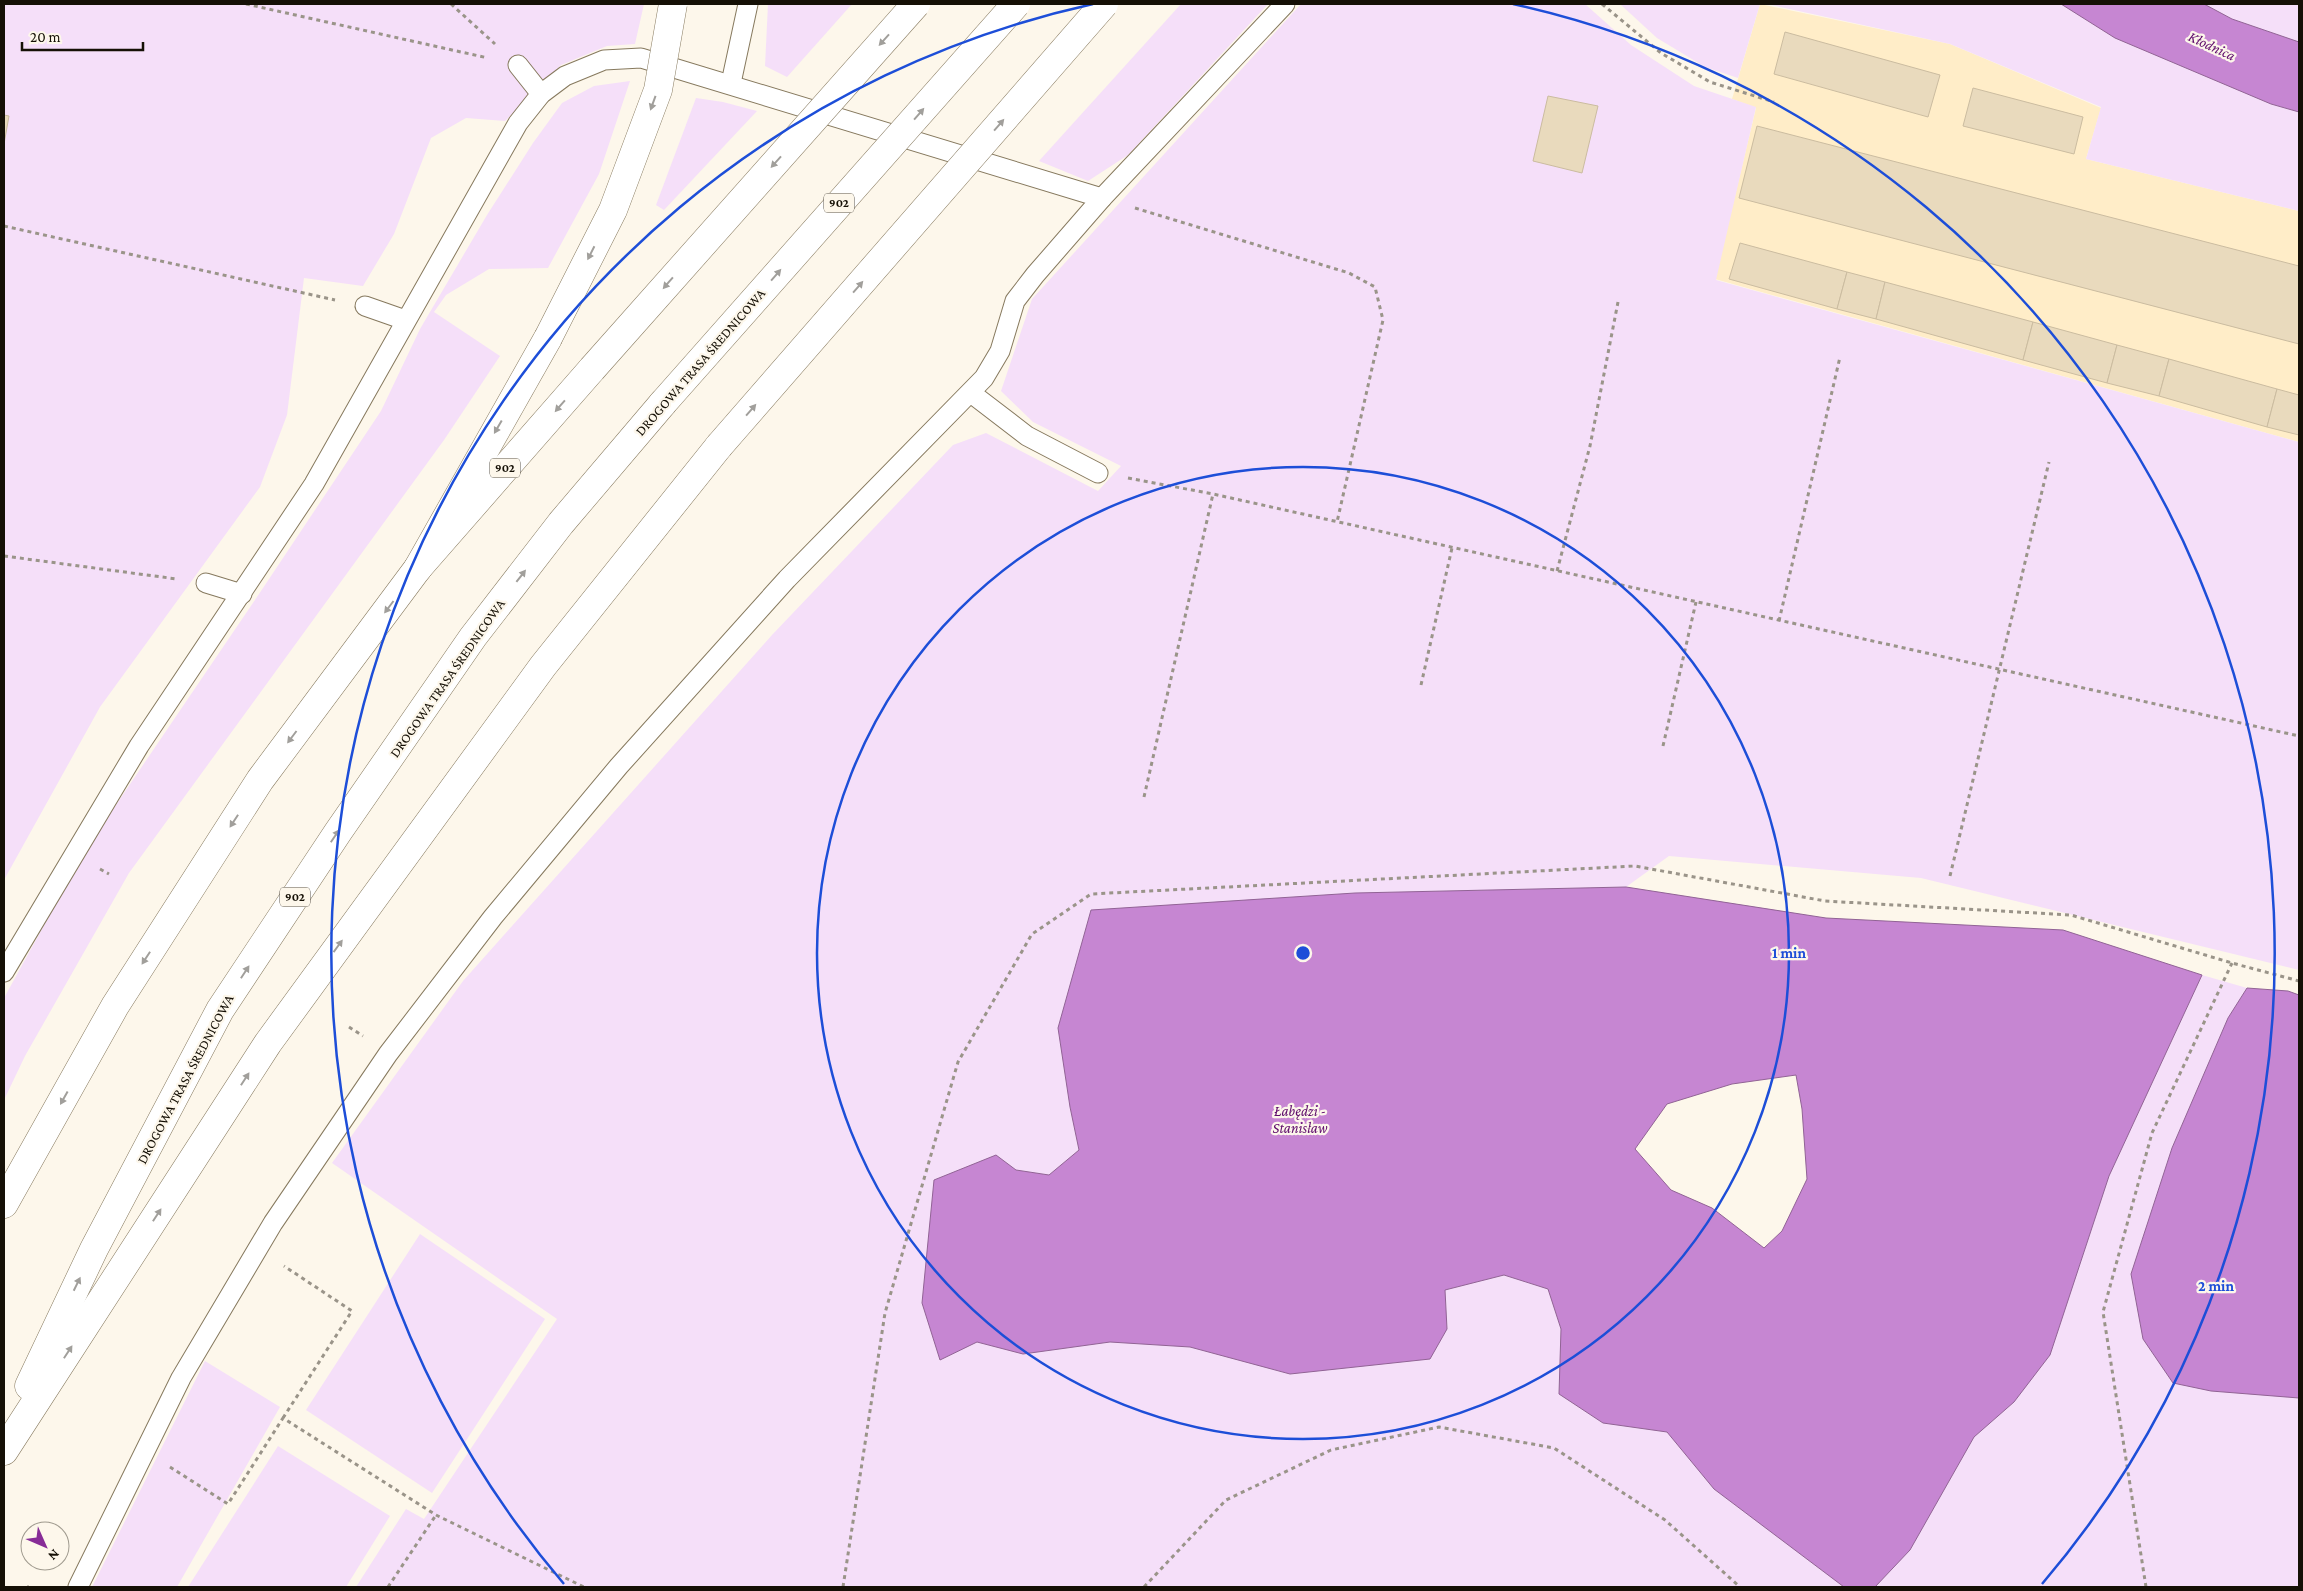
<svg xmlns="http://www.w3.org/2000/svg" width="2303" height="1591" viewBox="0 0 2303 1591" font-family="'Crimson Pro',serif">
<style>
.built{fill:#ffedc8}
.green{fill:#f5dff9}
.water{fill:#c686d2;stroke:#916395;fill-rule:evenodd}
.building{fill:#e9dabd;stroke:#cbbca0}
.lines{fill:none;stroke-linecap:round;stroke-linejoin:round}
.lane-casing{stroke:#86795e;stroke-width:21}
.primary-casing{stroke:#86795e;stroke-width:29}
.highway-casing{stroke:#86795e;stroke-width:29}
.path{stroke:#9a9489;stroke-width:3;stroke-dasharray:4 4;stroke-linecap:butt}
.lane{stroke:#fff;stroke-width:19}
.primary{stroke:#fff;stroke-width:28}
.highway{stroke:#fff;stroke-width:28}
.primary-bridge-casing{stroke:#86795e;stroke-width:29;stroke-linecap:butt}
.highway-bridge-casing{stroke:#86795e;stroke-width:29;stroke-linecap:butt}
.primary-bridge{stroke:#fff;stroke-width:28}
.highway-bridge{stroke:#fff;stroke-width:28}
.oneway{fill:#a19f9b}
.ring{fill:none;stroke:#1d4ed8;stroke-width:2.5}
.labels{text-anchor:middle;stroke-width:4.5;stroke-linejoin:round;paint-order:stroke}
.shield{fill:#fdf7eb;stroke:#5b554b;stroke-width:1}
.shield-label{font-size:12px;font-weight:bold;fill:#151006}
.street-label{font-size:14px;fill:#151006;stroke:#fdf7eb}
.water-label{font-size:15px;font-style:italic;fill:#5e0b6b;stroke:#fdf7eb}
.centre{fill:#1d4ed8;stroke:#fdf7eb;stroke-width:2.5}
.ring-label{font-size:15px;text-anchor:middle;font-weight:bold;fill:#1d4ed8;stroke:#fdf7eb;stroke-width:4.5;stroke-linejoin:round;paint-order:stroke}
</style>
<rect width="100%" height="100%" fill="#fdf7eb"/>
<polygon class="built" points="1760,4 1950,44 2101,108 2086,159 2299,211 2299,442 1715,279 1756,108 1732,99"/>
<g class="green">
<polygon points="4,4 644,4 635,44 607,46 561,65 505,121 466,118 431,138 394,234 363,286 304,278 287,415 260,487 100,707 4,880"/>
<polygon points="768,4 852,4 787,77 765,66"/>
<polygon points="1181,4 1268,4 1128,155 1088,181 1039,161"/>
<polygon points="1301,4 1585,4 1631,45 1694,86 1756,107 1716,280 2299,442 2299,970 1921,878 1669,856 1626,887 1355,893 1070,1107 1079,1150 1049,1175 1016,1170 996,1155 977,1342 1023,1354 1110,1342 1190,1347 1290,1374 1447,1329 1445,1290 1504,1275 1548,1289 1561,1329 1559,1394 1603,1423 1667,1432 1714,1489 1844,1587 356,1587 406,1509 424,1519 557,1319 332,1163 463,981 772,635 953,445 986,433 1098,491 1121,466 1033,422 1001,391 1032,299"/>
<polygon points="1620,4 1760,4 1738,78 1705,67 1657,38"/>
<polygon points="1767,4 2061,4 2115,38 2271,104 2299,112 2299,211 2086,159 2101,107 1950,44"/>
<polygon points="2204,4 2299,4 2299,42 2232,19"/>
<polygon points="630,81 599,174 548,268 489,269 446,295 434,312 500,356 444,440 129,873 25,1056 4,1100 4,998 86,849 259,594 381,411 420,329 487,215 533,143 562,103 594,86"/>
<polygon points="696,98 723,102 757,111 664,210 656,205"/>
<polygon points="2202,975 2247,988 2228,1018 2172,1148 2211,1391 2299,1398 2299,1587 1875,1587 1910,1550 1974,1437 2014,1402 2050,1355 2109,1176"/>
<polygon points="420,1234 545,1319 432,1493 306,1410"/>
<polygon points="205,1361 280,1407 177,1587 92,1587"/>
<polygon points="278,1446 390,1516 346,1587 188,1587"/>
</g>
<g class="water">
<polygon points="2061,4 2204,4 2232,19 2299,42 2299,112 2271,104 2115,38"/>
<path d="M1626 887 1826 918 2063 930 2202 975 2109 1176 2050 1355 2014 1402 1974 1437 1910 1550 1875 1587H1844L1714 1489 1667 1432 1603 1423 1559 1394 1561 1329 1548 1289 1504 1275 1445 1290 1447 1329 1430 1359 1290 1374 1190 1347 1110 1342 1023 1354 977 1342 940 1360 922 1303 934 1180 996 1155 1016 1170 1049 1175 1079 1150 1070 1107 1058 1028 1091 910 1355 893ZM1796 1075 1802 1109 1807 1179 1782 1231 1764 1248 1712 1208 1671 1190 1635 1149 1667 1104 1732 1084Z"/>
<polygon points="2247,988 2288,991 2299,995 2299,1398 2211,1391 2173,1383 2143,1339 2131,1274 2172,1148 2228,1018"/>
</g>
<g class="building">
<polygon points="1785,32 1940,75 1928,117 1774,74"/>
<polygon points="1973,88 2083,117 2074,154 1963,126"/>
<polygon points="1548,96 1598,106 1582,173 1533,161"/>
<polygon points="4,115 9,116 4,144"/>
<polygon points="1757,126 2299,266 2299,344 1739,198"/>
<polygon points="1740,243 1847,272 1837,309 1729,279"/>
<polygon points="1847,272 1885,282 1876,319 1837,309"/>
<polygon points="1885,282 2033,322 2023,360 1876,319"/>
<polygon points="2033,322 2117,345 2107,383 2023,360"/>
<polygon points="2117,345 2169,359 2159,396 2107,383"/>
<polygon points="2169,359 2277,389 2267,427 2159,396"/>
<polygon points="2277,389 2299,395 2299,435 2267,427"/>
</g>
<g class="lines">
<defs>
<g id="lane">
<polyline points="518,65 541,94"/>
<polyline points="731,83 748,4"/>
<polyline points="365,306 405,320"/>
<polyline points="971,393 1027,436 1098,473"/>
<polyline points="206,583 242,594"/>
<polyline points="4,972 139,746 314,484 518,123 541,94 565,76 604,60 641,58 1102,198"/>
<polyline points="78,1587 181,1378 273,1223 388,1054 493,917 619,766 787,579 984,378 1000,351 1015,301 1035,275 1102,198 1285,4"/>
</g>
<g id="primary">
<polyline points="4,1204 115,1006 260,780 418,568 592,369"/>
<polyline points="29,1386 94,1249 220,1010 338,832 473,637 561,523 663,403"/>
<polyline points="4,1451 268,1043 543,666 719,446"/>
</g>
<polyline id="highway" points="418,568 548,338"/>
</defs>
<use href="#lane" class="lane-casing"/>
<use href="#primary" class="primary-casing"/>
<use href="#highway" class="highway-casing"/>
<g class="path">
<polyline points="246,4 488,58"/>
<polyline points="451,4 495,44"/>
<polyline points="1602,4 1661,53 1710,82 1774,102"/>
<polyline points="1135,208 1349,273 1375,287 1383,320 1337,522"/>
<polyline points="4,226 335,300"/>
<polyline points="1128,478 1213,494 2299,736"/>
<polyline points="4,556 177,579"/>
<polyline points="1557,571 1590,446 1618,302"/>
<polyline points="1779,621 1840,357"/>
<polyline points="1421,685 1452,548"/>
<polyline points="1663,746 1696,602"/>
<polyline points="1144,797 1213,494"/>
<polyline points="100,869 109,874"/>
<polyline points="1950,876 2049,462"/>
<polyline points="349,1027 363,1036"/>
<polyline points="283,1418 352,1311 284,1266"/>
<polyline points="170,1467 228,1504 283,1418 436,1515 584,1587"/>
<polyline points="27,1587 29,1587"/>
<polyline points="388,1587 436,1515"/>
<polyline points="843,1587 885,1313 958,1062 1032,934 1091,894 1635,866 1825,901 2071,915 2232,963 2299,981"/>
<polyline points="1144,1587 1226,1500 1331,1450 1439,1427 1554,1448 1665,1520 1740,1587"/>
<polyline points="2146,1587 2103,1312 2152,1133 2232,963"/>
</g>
<use href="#lane" class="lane"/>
<use href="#primary" class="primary"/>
<use href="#highway" class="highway"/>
<defs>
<g id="primary-bridge">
<polyline points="592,369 916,4"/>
<polyline points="663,403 1016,4"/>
<polyline points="719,446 1104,4"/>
</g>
<polyline id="highway-bridge" points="548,338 613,210 658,90 673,4"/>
</defs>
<use href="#primary-bridge" class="primary-bridge-casing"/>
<use href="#highway-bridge" class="highway-bridge-casing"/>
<use href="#primary-bridge" class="primary-bridge"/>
<use href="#highway-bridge" class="highway-bridge"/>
</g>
<defs><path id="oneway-solid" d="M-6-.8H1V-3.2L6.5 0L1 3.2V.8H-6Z" transform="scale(1.25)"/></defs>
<g class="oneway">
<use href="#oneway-solid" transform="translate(884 40) rotate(132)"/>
<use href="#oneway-solid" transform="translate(653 103) rotate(110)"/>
<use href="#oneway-solid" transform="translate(919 114) rotate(-49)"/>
<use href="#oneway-solid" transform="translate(999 125) rotate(-49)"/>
<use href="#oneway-solid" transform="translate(776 162) rotate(132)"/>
<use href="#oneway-solid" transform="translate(591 253) rotate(117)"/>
<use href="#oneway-solid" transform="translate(776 275) rotate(-49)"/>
<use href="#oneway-solid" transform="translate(668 283) rotate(131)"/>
<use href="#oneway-solid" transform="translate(858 287) rotate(-49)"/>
<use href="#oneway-solid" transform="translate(560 406) rotate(131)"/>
<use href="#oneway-solid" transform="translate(751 410) rotate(-49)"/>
<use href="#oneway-solid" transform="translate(498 427) rotate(120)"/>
<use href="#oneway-solid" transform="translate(521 576) rotate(-52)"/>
<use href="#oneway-solid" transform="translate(389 607) rotate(127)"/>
<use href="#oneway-solid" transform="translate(292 737) rotate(127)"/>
<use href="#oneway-solid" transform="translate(234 821) rotate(123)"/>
<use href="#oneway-solid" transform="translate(335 836) rotate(-56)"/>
<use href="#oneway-solid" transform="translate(338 946) rotate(-54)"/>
<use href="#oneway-solid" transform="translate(146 958) rotate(123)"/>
<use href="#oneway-solid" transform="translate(245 972) rotate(-57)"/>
<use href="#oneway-solid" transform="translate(245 1079) rotate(-57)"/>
<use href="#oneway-solid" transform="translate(64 1098) rotate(119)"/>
<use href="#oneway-solid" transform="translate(157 1215) rotate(-57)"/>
<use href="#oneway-solid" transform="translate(77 1284) rotate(-64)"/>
<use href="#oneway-solid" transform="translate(68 1352) rotate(-57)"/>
</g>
<g class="ring">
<circle cx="1303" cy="953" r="486"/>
<path d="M564 1584A972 972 0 0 1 1093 4M1513 4A972 972 0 0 1 2042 1584"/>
</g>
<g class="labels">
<g class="shield">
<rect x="824" y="193.5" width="30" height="19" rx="4"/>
<rect x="490" y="458.5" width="30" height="19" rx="4"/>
<rect x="280" y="887.5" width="30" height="19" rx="4"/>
</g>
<g class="shield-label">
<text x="839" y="207">902</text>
<text x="505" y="472">902</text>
<text x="295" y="901">902</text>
</g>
<g class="street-label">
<text transform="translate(700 362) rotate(-49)" y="5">DROGOWA TRASA ŚREDNICOWA</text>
<text transform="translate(447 678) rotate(-55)" y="5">DROGOWA TRASA ŚREDNICOWA</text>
<text transform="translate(185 1079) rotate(-62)" y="5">DROGOWA TRASA ŚREDNICOWA</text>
</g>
<g class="water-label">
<text transform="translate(2212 46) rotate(25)" y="5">Kłodnica</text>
<text x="1300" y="1116">Łabędzi -<tspan x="1300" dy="17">Stanisław</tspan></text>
</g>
</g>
<circle cx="1303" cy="953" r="8" class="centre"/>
<g class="ring-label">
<text x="1789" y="958">1 min</text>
<text x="2216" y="1291">2 min</text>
</g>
<rect width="2303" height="1591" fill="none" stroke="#151006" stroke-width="10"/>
<g transform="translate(45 1546) rotate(135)"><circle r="24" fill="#fdf7eb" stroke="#a09b8f"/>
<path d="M0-4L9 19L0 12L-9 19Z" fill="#872c97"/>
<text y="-8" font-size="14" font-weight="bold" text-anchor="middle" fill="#151006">N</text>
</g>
<path d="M22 42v8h121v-8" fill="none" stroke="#151006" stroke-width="2.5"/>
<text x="30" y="42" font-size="15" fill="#151006" stroke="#fdf7eb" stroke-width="4" paint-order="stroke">20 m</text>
</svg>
